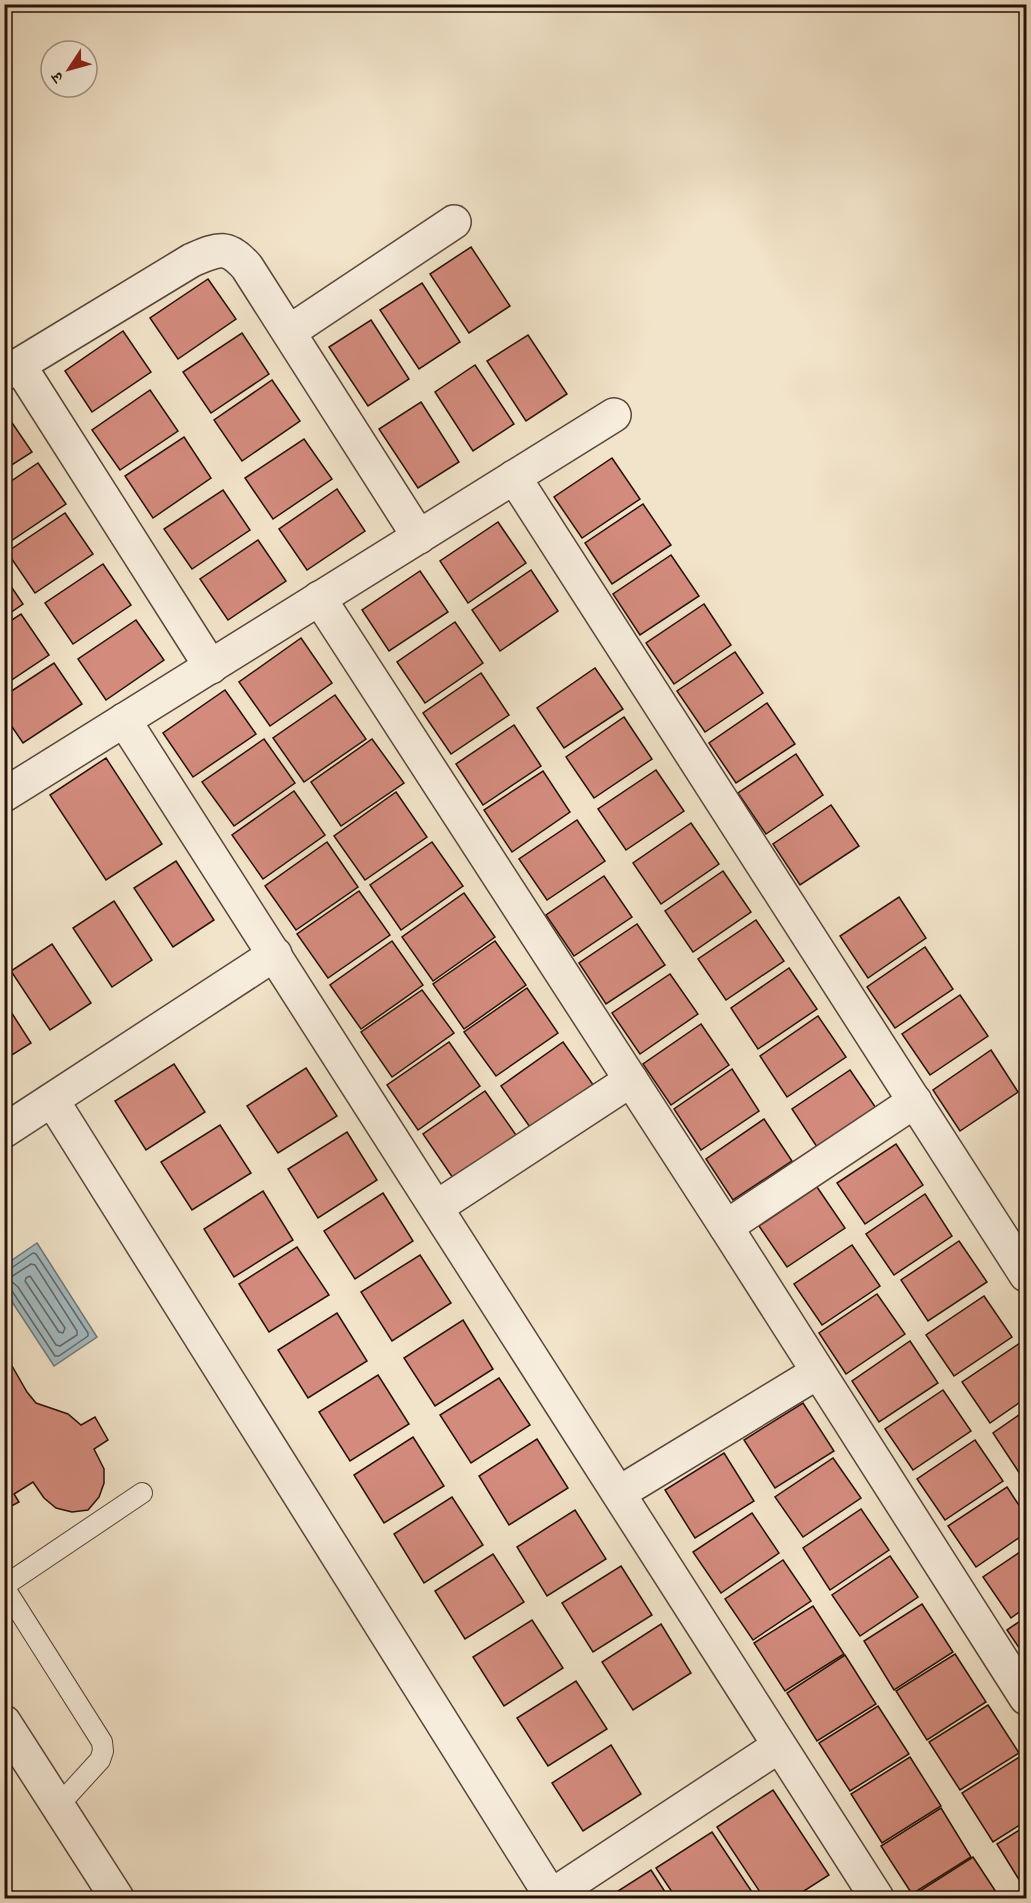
<svg xmlns="http://www.w3.org/2000/svg" width="1031" height="1903" viewBox="0 0 1031 1903" font-family="Cardo,'Noto Serif Devanagari',serif">
<style>
.water{fill:#a2bbc2;stroke:#707778;stroke-width:1.5}
.lines{fill:none;stroke-linecap:round;stroke-linejoin:round}
.shore{stroke:#646666;stroke-width:1.5}
.building{fill:#d38b7d;stroke:#261109;stroke-width:1.5}
.lane-casing{stroke:#594639;stroke-width:22}
.street-casing{stroke:#594639;stroke-width:36}
.lane{stroke:#f7eddd;stroke-width:20}
.street{stroke:#f7eddd;stroke-width:33}
</style>
<rect width="100%" height="100%" fill="#f2e4ca"/>
<filter id="stains"><feTurbulence type="fractalNoise" baseFrequency=".00333" numOctaves="4"/><feColorMatrix values="0 0 0 0 .2 0 0 0 0 .09 0 0 0 0 .02 0 0 0 .5 -.17"/></filter>
<radialGradient id="worn" r=".72"><stop offset=".6" stop-color="#630" stop-opacity="0"/><stop offset="1" stop-color="#630" stop-opacity=".3"/></radialGradient>
<polygon class="water" points="37,1243 97,1337 54,1366 5,1291 5,1265"/>
<g class="lines">
<g class="shore">
<polygon points="31,1264 35,1265 77,1331 77,1335 60,1346 56,1345 18,1287 10,1280 11,1277"/>
<polyline points="4,1269 10,1269 33,1253 36,1254 88,1333 88,1336 59,1356 55,1356 12,1291 4,1288"/>
<polygon points="30,1276 65,1328 63,1333 59,1332 25,1281 26,1278"/>
</g>
</g>
<g class="building">
<polygon points="471,247 510,306 469,333 430,274"/>
<polygon points="208,279 236,319 178,359 150,318"/>
<polygon points="422,283 460,342 419,369 380,310"/>
<polygon points="371,320 409,379 368,406 329,347"/>
<polygon points="123,331 151,372 92,412 65,371"/>
<polygon points="242,333 269,374 211,413 183,372"/>
<polygon points="528,335 567,394 526,421 487,361"/>
<polygon points="475,365 514,424 473,451 435,392"/>
<polygon points="272,380 300,421 242,461 214,420"/>
<polygon points="150,390 178,431 120,470 92,430"/>
<polygon points="421,402 459,462 418,488 379,429"/>
<polygon points="4,411 32,452 4,470"/>
<polygon points="184,437 211,478 153,518 125,476"/>
<polygon points="304,439 332,479 273,519 245,478"/>
<polygon points="612,458 640,499 582,538 554,497"/>
<polygon points="38,463 66,504 8,543 4,538 4,486"/>
<polygon points="337,489 365,531 307,570 279,529"/>
<polygon points="223,490 250,530 192,569 164,529"/>
<polygon points="643,504 671,545 612,584 585,543"/>
<polygon points="65,513 93,554 35,593 7,552"/>
<polygon points="498,522 526,563 468,603 440,561"/>
<polygon points="258,540 286,581 228,620 200,579"/>
<polygon points="671,555 699,596 640,635 613,594"/>
<polygon points="103,564 131,605 73,644 45,603"/>
<polygon points="531,570 558,611 500,651 472,610"/>
<polygon points="420,571 448,612 389,651 362,610"/>
<polygon points="4,576 23,604 4,617"/>
<polygon points="704,604 731,645 674,684 646,643"/>
<polygon points="21,614 49,655 4,685 4,625"/>
<polygon points="136,620 164,660 106,700 78,659"/>
<polygon points="455,622 483,663 425,703 397,662"/>
<polygon points="301,638 332,683 270,726 239,682"/>
<polygon points="735,652 763,693 705,732 677,691"/>
<polygon points="54,663 82,704 23,743 4,715 4,696"/>
<polygon points="595,668 623,709 564,748 537,708"/>
<polygon points="481,673 509,715 451,754 423,713"/>
<polygon points="225,690 256,734 193,777 163,733"/>
<polygon points="335,695 366,739 304,782 273,738"/>
<polygon points="767,703 795,744 736,783 709,743"/>
<polygon points="624,717 652,759 594,798 566,757"/>
<polygon points="514,725 541,766 483,805 456,764"/>
<polygon points="264,739 295,783 234,826 202,782"/>
<polygon points="372,739 404,783 341,826 311,782"/>
<polygon points="796,754 823,795 766,834 738,793"/>
<polygon points="106,758 162,844 106,880 50,795"/>
<polygon points="656,770 684,811 626,850 598,809"/>
<polygon points="543,771 570,812 512,852 484,810"/>
<polygon points="294,791 325,835 263,879 232,835"/>
<polygon points="396,792 427,837 365,880 334,836"/>
<polygon points="831,805 859,846 800,885 773,844"/>
<polygon points="577,820 605,861 547,900 519,859"/>
<polygon points="691,823 719,864 661,904 633,863"/>
<polygon points="327,842 358,887 296,930 265,886"/>
<polygon points="432,842 463,886 401,930 370,885"/>
<polygon points="176,861 214,920 173,947 134,888"/>
<polygon points="723,871 751,912 693,952 665,911"/>
<polygon points="604,876 632,917 574,956 546,915"/>
<polygon points="359,891 390,935 328,978 297,934"/>
<polygon points="464,893 495,937 433,981 402,937"/>
<polygon points="899,897 926,938 868,978 840,936"/>
<polygon points="114,901 152,960 112,987 73,928"/>
<polygon points="756,920 784,961 726,1000 698,959"/>
<polygon points="637,924 665,965 606,1004 579,963"/>
<polygon points="392,941 423,985 361,1029 330,985"/>
<polygon points="495,941 526,985 464,1029 433,984"/>
<polygon points="52,944 91,1003 50,1030 11,971"/>
<polygon points="925,947 953,989 895,1028 867,987"/>
<polygon points="789,968 817,1009 758,1049 731,1008"/>
<polygon points="670,974 698,1014 640,1054 612,1013"/>
<polygon points="527,988 558,1033 496,1076 464,1032"/>
<polygon points="422,990 454,1033 392,1077 361,1032"/>
<polygon points="960,995 988,1036 930,1075 902,1034"/>
<polygon points="4,1001 31,1043 4,1060"/>
<polygon points="818,1016 846,1057 787,1097 760,1056"/>
<polygon points="701,1024 729,1065 671,1105 643,1064"/>
<polygon points="449,1042 480,1086 418,1130 387,1085"/>
<polygon points="563,1042 594,1086 532,1130 501,1086"/>
<polygon points="991,1050 1018,1092 960,1131 933,1090"/>
<polygon points="174,1064 205,1112 146,1150 115,1101"/>
<polygon points="306,1068 337,1116 278,1153 247,1106"/>
<polygon points="732,1069 759,1111 701,1150 674,1109"/>
<polygon points="850,1070 878,1111 819,1150 792,1109"/>
<polygon points="485,1091 516,1135 453,1178 423,1134"/>
<polygon points="764,1119 792,1161 733,1200 706,1159"/>
<polygon points="220,1125 251,1173 192,1210 161,1162"/>
<polygon points="347,1132 377,1180 318,1218 288,1169"/>
<polygon points="896,1144 923,1185 865,1224 837,1183"/>
<polygon points="817,1187 845,1228 787,1267 759,1226"/>
<polygon points="263,1191 293,1240 234,1277 204,1229"/>
<polygon points="383,1193 413,1241 355,1279 324,1231"/>
<polygon points="925,1194 952,1236 894,1275 866,1234"/>
<polygon points="959,1241 987,1282 928,1321 901,1280"/>
<polygon points="852,1245 880,1286 822,1325 794,1284"/>
<polygon points="297,1247 329,1295 269,1332 239,1284"/>
<polygon points="420,1255 451,1303 392,1341 361,1292"/>
<polygon points="877,1294 905,1334 846,1374 819,1333"/>
<polygon points="984,1296 1012,1337 954,1376 926,1335"/>
<polygon points="337,1313 367,1361 308,1398 278,1350"/>
<polygon points="463,1320 493,1369 435,1406 404,1358"/>
<polygon points="910,1341 938,1383 879,1422 852,1381"/>
<polygon points="1020,1343 1026,1353 1026,1398 990,1423 962,1382"/>
<polygon points="4,1352 27,1392 36,1403 68,1414 81,1425 95,1417 108,1440 94,1449 104,1469 104,1483 99,1497 88,1510 72,1512 56,1508 44,1498 33,1482 14,1494 19,1502 4,1510"/>
<polygon points="378,1375 409,1424 350,1461 319,1412"/>
<polygon points="499,1378 530,1425 471,1463 440,1415"/>
<polygon points="943,1390 971,1431 913,1470 885,1429"/>
<polygon points="803,1403 834,1451 775,1488 744,1440"/>
<polygon points="1026,1410 1026,1470 1020,1474 993,1433"/>
<polygon points="413,1437 444,1486 384,1523 354,1475"/>
<polygon points="537,1439 568,1488 509,1525 479,1476"/>
<polygon points="975,1440 1003,1481 945,1520 917,1479"/>
<polygon points="724,1453 754,1501 695,1538 665,1490"/>
<polygon points="833,1458 861,1498 803,1537 775,1497"/>
<polygon points="1007,1487 1026,1516 1026,1533 976,1567 948,1526"/>
<polygon points="452,1497 483,1545 424,1583 394,1534"/>
<polygon points="861,1509 889,1550 830,1590 803,1548"/>
<polygon points="575,1510 606,1559 547,1596 517,1547"/>
<polygon points="752,1513 779,1553 721,1593 693,1552"/>
<polygon points="1026,1548 1026,1607 1011,1618 983,1577"/>
<polygon points="493,1554 524,1602 465,1639 435,1591"/>
<polygon points="890,1556 918,1597 860,1636 832,1595"/>
<polygon points="783,1560 811,1601 753,1640 725,1599"/>
<polygon points="621,1566 652,1615 593,1652 562,1603"/>
<polygon points="922,1604 953,1652 894,1690 864,1641"/>
<polygon points="813,1606 844,1654 785,1691 754,1643"/>
<polygon points="1026,1617 1026,1658 1007,1630"/>
<polygon points="532,1620 563,1668 504,1706 473,1657"/>
<polygon points="661,1624 691,1673 633,1710 602,1662"/>
<polygon points="955,1654 986,1702 927,1740 896,1691"/>
<polygon points="845,1655 876,1704 817,1741 787,1693"/>
<polygon points="576,1681 607,1729 548,1766 517,1718"/>
<polygon points="988,1705 1019,1753 960,1790 929,1742"/>
<polygon points="878,1706 909,1754 850,1791 819,1743"/>
<polygon points="611,1745 641,1794 583,1831 552,1783"/>
<polygon points="1021,1756 1026,1765 1026,1821 993,1842 962,1793"/>
<polygon points="910,1757 941,1806 882,1843 851,1794"/>
<polygon points="773,1790 829,1875 793,1898 764,1898 717,1827"/>
<polygon points="941,1808 971,1857 912,1894 881,1846"/>
<polygon points="1026,1826 1026,1891 997,1844"/>
<polygon points="712,1832 756,1898 676,1898 656,1868"/>
<polygon points="973,1857 1000,1898 917,1898 915,1894"/>
<polygon points="651,1870 669,1898 607,1898"/>
</g>
<g class="lines">
<defs>
<g id="lane">
<polyline points="4,1586 142,1493"/>
<polyline points="4,1587 102,1742 103,1751 100,1760 58,1806"/>
</g>
<g id="street">
<polyline points="289,332 454,222"/>
<polyline points="19,365 211,667"/>
<path d="M4 374 192 260C218 249 227 244 247 267L419 537"/>
<polyline points="514,477 1026,1275"/>
<polyline points="319,598 726,1227 1026,1698"/>
<polyline points="124,720 877,1898"/>
<polyline points="4,795 614,415"/>
<polyline points="52,1100 551,1896"/>
<polyline points="4,1131 275,954"/>
<polyline points="437,1207 631,1080"/>
<polyline points="726,1227 915,1101"/>
<polyline points="619,1493 818,1372"/>
<polyline points="4,1722 117,1898"/>
<polyline points="548,1898 779,1746"/>
</g>
</defs>
<use href="#lane" class="lane-casing"/>
<use href="#street" class="street-casing"/>
<use href="#lane" class="lane"/>
<use href="#street" class="street"/>
</g>
<rect width="1031" height="1903" fill="none" stroke="#f2e4ca" stroke-width="24"/>
<rect x="6" y="6" width="1019" height="1891" fill="none" stroke="#261109" stroke-width="3"/>
<rect x="12" y="12" width="1007" height="1879" fill="none" stroke="#261109" stroke-width="1.5"/>
<g transform="translate(69 69) rotate(234)"><circle r="28" fill="#f7eddd" stroke="#a39588" stroke-width="1.5"/>
<path d="M0-4.5L10 22L0 15L-10 22Z" fill="#8f2418"/>
<text y="-9" font-size="16" font-weight="bold" text-anchor="middle" fill="#261109">उ</text>
</g>
<rect width="100%" height="100%" filter="url(#stains)"/>
<rect width="100%" height="100%" fill="url(#worn)"/>
</svg>
